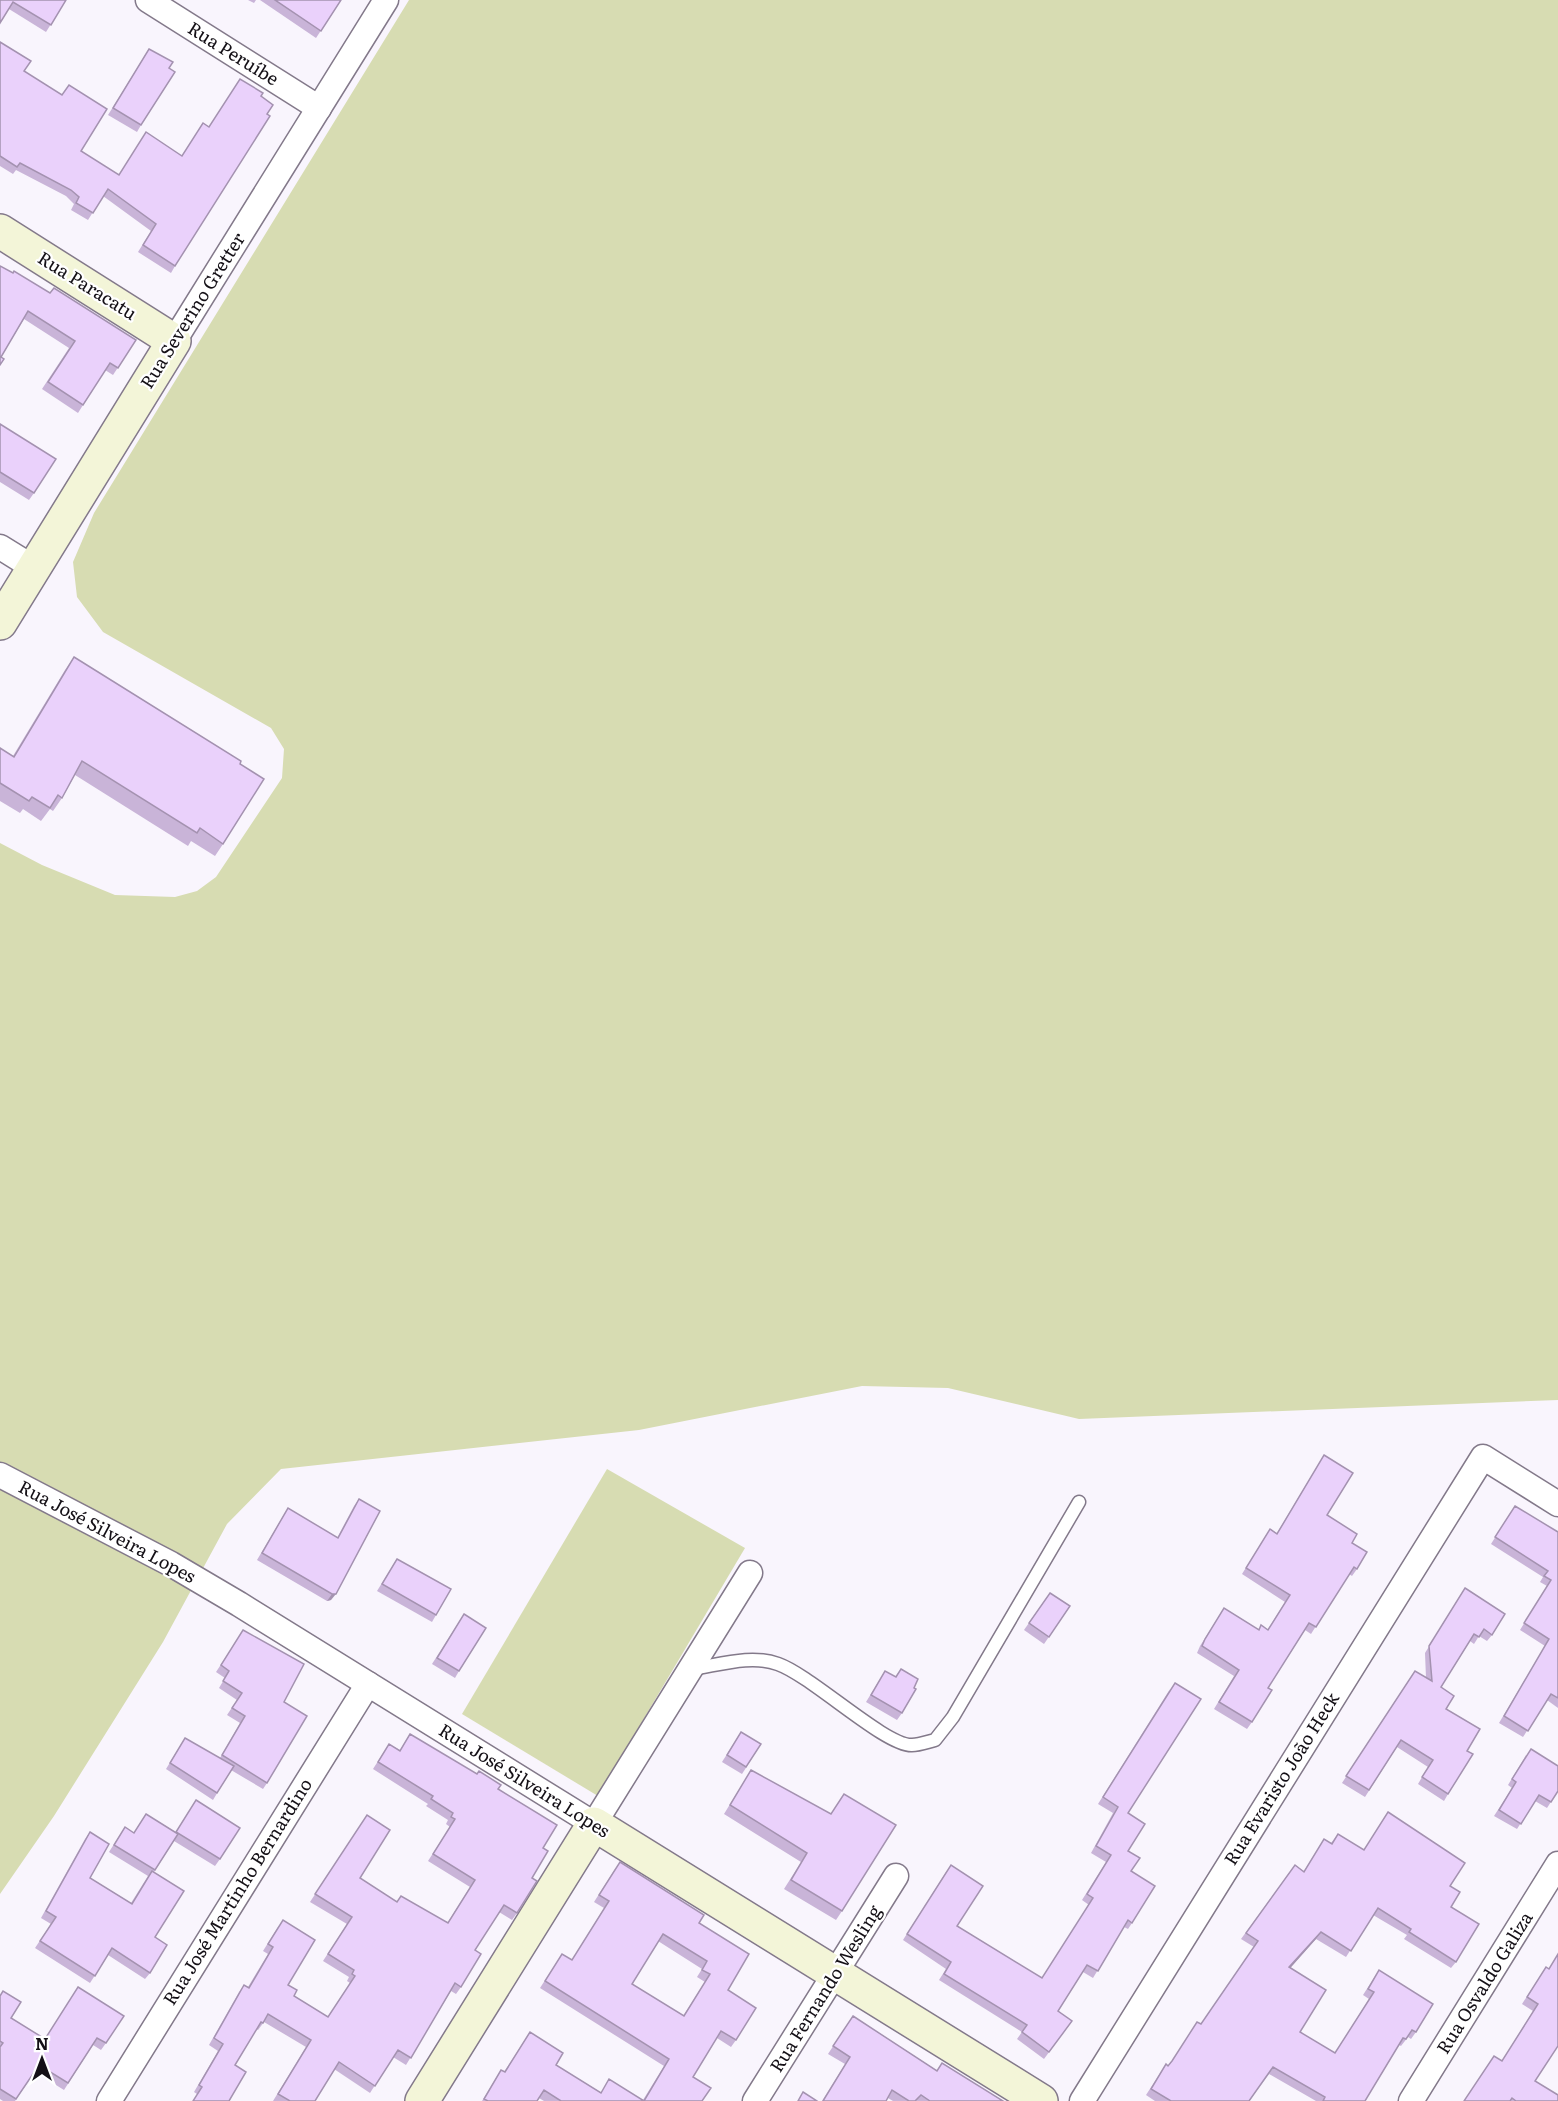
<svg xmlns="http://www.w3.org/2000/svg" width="1558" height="2101" viewBox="0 0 1558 2101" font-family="Literata,serif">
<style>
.green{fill:#d7dcb2}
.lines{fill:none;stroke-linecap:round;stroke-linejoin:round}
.lane-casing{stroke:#83798a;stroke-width:15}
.street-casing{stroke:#83798a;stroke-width:27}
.secondary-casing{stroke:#83798a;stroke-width:36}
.lane{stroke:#fff;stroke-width:12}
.street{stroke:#fff;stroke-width:24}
.secondary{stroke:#f3f5d8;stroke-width:33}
.wall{fill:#c9b4d8;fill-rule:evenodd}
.shaded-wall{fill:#a492b0}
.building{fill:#ead1fb;stroke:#a492b0;stroke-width:1.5;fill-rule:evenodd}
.labels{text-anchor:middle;stroke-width:4.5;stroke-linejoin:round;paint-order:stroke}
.street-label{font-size:18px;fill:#141016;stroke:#fff}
</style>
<rect width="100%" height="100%" fill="#f9f5fd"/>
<g class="green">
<polygon points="409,0 1558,0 1558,1400 1079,1419 948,1388 862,1386 639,1430 281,1469 227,1524 163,1642 54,1816 0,1894 0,843 42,865 115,895 175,897 197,891 216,877 282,778 284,749 271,728 103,632 77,597 73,562 94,513"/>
<polygon points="607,1469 745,1548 598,1796 462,1714"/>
</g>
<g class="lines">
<defs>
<path id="lane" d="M692 1669C719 1665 751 1654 778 1664 812 1676 885 1746 912 1745 919 1745 927 1742 935 1740L953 1717 1079 1502"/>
<g id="street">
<polyline points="148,0 319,108"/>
<polyline points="174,341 386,0"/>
<polyline points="0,547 34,568"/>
<polyline points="0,1475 171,1564 239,1604 594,1824 750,1573"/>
<polyline points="109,2101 368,1684"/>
<polyline points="755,2101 896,1876"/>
<polyline points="1082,2101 1483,1457 1558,1504"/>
<polyline points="1411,2101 1558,1864"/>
</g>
<g id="secondary">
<polyline points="0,231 174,341 0,623"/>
<polyline points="422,2101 594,1824 1041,2101"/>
</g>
</defs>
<use href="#lane" class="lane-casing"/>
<use href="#street" class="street-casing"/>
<use href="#secondary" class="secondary-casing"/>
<use href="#lane" class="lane"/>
<use href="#street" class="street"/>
<use href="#secondary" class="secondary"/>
</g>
<g class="wall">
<polygon points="0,0 66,0 46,32 9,9"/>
<polygon points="248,0 256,0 254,3"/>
<polygon points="260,0 341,0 316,38"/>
<polygon points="0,42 24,71 81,151 119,175 182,156 203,123 209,127 261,96 175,266 171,273 138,252 151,231 103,196 88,220 71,210 74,204 66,196 16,170 13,174 0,166"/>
<polygon points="149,49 141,125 137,132 108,115"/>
<polygon points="0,266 136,340 113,375 105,370 78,413 42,389 69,348 24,319 1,357"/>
<polygon points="0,424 34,493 29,500 0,482"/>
<polygon points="74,657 240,764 223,844 215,856 191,841 188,846 75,775 62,798 53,811 50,809 41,821 23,809 20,813 0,801 0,748 13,756 65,670"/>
<polygon points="1324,1455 1327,1515 1352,1543 1357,1569 1352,1576 1349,1574 1311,1634 1305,1630 1268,1688 1252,1722 1247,1729 1214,1709 1234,1676 1197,1653 1200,1646 1224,1608 1259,1630 1268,1629 1285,1602 1242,1574 1270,1529 1277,1533"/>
<polygon points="359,1499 331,1600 327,1601 257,1560 288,1508 337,1538 354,1506"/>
<polygon points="1511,1512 1558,1532 1558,1708 1547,1700 1523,1737 1499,1723 1545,1646 1520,1630 1547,1586 1540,1582 1543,1577 1491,1544"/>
<polygon points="397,1559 436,1615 432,1622 377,1591"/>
<polygon points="1465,1588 1492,1635 1487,1641 1479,1636 1474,1644 1470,1641 1441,1687 1446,1709 1467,1751 1448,1794 1444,1801 1418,1784 1428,1767 1397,1747 1365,1797 1342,1783 1415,1671 1426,1678 1425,1653"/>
<polygon points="1050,1593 1070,1606 1044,1644 1024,1630"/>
<polygon points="464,1614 459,1671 455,1678 432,1664"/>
<polygon points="239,1637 284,1702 267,1783 263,1789 231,1770 213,1800 166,1769 185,1738 220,1758 240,1723 227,1715 237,1700 219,1688 225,1678 216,1672"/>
<polygon points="901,1669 902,1713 897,1720 866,1702 885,1671 895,1677"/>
<polygon points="1170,1689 1128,1813 1128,1851 1131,1871 1132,1923 1128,1929 1124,1927 1093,1978 1083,1972 1058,2011 1072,2021 1044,2059 1017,2039 1022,2032 939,1980 946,1969 903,1940 946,1872 957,1926 1042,1978 1089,1905 1082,1900 1106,1862 1091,1853 1113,1813 1098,1804"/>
<polygon points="741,1732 761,1744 742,1774 722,1762"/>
<polygon points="410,1734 498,1789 543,1848 532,1878 517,1913 512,1920 499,1912 475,1950 461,1987 456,1994 451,1991 406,2065 393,2057 370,2093 334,2069 315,2101 273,2101 306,2047 264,2022 258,2030 256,2029 235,2065 197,2094 194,2092 218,2051 209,2045 239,1992 244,1985 248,1987 268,1954 263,1951 278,1927 288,1985 294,1996 328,2017 350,1983 347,1981 349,1977 323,1961 347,1924 310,1902 367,1815 360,1878 397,1902 448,1922 470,1887 428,1861 450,1827 446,1824 448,1820 426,1806 428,1804 373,1769 389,1744 400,1750"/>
<polygon points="1526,1755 1558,1791 1547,1808 1535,1801 1517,1829 1494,1816 1512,1788 1508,1785"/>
<polygon points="751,1770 831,1814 844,1794 842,1911 836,1920 784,1889 801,1862 724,1814"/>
<polygon points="1388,1812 1450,1886 1451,1907 1456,1962 1451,1968 1404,1939 1407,1935 1373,1915 1346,1957 1316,1939 1290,1968 1300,2032 1335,2053 1369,1999 1363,1995 1379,1970 1416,2032 1411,2039 1408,2037 1401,2046 1399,2045 1365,2101 1316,2101 1269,2074 1249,2101 1155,2101 1146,2095 1166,2064 1168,2066 1201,2024 1254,1947 1241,1939 1295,1865 1304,1871 1324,1839 1331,1843 1338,1834 1364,1850"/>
<polygon points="146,1814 220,1859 215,1866 174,1841 154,1872 155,1937 150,1973 145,1979 108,1955 90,1983 35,1948 51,1924 41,1918 85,1839 90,1832 90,1878 131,1903 148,1876 109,1852 125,1827 134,1833"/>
<path d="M615 1869 699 1923 728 1990 736 2040 731 2047 717 2038 693 2077 702 2101H544L539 2098 537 2101H482L501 2070 504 2072 530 2032 556 2065 600 2092 643 2100 664 2066 540 1988 562 1954 572 1960 604 1908 594 1902ZM658 1941 702 1969 697 1977 705 1982 683 2016 632 1984Z"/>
<polygon points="1546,1967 1535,2081 1558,2101 1464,2101 1502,2061 1533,2011 1522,2004"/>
<polygon points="74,1994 106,2043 101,2050 93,2045 64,2090 35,2072 15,2101 3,2101 0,2099 0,1995 11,2018 45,2039"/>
<polygon points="853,2016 936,2070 1003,2101 893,2101 888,2098 886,2101 822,2101 845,2064 828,2054"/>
</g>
<g class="shaded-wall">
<polygon points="332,1594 336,1594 331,1600 327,1601"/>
<polygon points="1321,1932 1316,1939 1285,1974 1289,1967"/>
</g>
<g class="building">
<polygon points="0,0 66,0 51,25 13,2 0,23"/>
<polygon points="275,0 341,0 321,31"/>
<polygon points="0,42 31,61 24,71 62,95 69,85 107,109 81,151 119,175 146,132 182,156 203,123 209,127 240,79 263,93 261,96 273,105 267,114 270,116 175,266 143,245 156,224 108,189 93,213 76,203 79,197 71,190 20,163 17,167 0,156"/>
<polygon points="149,49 173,62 169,68 175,72 141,125 113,108"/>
<polygon points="0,266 13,273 14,271 50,293 54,288 136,340 118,368 110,363 83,405 48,382 75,341 28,311 1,357 4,359 0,365"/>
<polygon points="0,424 56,459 34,493 0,472"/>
<polygon points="74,657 241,761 240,764 264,779 223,844 200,828 197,833 82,761 62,798 58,795 50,808 32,797 29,801 0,783 0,748 14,757"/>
<polygon points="1324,1455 1353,1473 1327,1515 1357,1534 1352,1543 1367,1552 1357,1569 1354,1567 1316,1627 1309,1623 1268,1688 1272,1690 1252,1722 1219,1702 1239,1670 1202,1646 1205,1639 1224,1608 1259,1630 1261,1625 1268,1630 1290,1595 1246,1568 1270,1529 1277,1534"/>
<polygon points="359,1499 380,1511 336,1594 332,1594 262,1553 288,1508 338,1538"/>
<polygon points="1515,1506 1558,1532 1558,1698 1551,1694 1528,1731 1504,1716 1549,1639 1524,1623 1551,1580 1544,1576 1548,1571 1495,1537"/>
<polygon points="397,1559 451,1589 436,1615 382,1584"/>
<polygon points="1465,1588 1505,1614 1492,1635 1484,1629 1479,1637 1474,1634 1441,1687 1454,1696 1446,1709 1480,1729 1467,1751 1473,1754 1448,1794 1422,1777 1433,1760 1401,1740 1369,1790 1346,1776 1415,1671 1432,1681 1429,1646"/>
<polygon points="1050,1593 1070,1606 1049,1637 1029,1623"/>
<polygon points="464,1614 486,1628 459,1671 437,1658"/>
<polygon points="243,1630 304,1664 284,1702 307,1716 267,1783 222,1755 245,1716 232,1708 242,1693 223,1681 229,1671 221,1665"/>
<polygon points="901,1669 918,1679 914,1688 916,1689 902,1713 871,1695 885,1671 896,1677"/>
<polygon points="1175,1683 1201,1699 1128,1813 1145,1824 1128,1851 1140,1858 1131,1871 1155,1886 1132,1923 1128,1920 1098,1971 1087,1965 1058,2011 1072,2021 1049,2052 1022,2032 1027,2025 944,1974 951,1962 907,1934 951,1865 983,1886 957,1926 1042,1978 1093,1898 1087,1894 1111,1855 1096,1846 1118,1807 1103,1797"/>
<polygon points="741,1732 761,1744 746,1767 727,1755"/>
<polygon points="410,1734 477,1774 479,1771 501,1785 498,1789 557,1825 543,1848 548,1851 532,1878 537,1881 517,1913 504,1905 475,1950 481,1954 461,1987 455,1983 411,2058 398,2050 375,2086 339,2062 315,2101 290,2101 278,2094 311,2040 268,2014 263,2023 261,2022 235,2065 246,2072 229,2101 193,2101 202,2087 199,2085 223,2044 214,2038 244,1985 249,1988 273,1947 268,1944 283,1920 315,1940 288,1985 297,1990 294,1996 328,2017 355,1976 352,1974 354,1970 328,1954 352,1917 315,1894 367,1815 390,1830 360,1878 397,1902 401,1896 448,1923 475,1880 433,1854 455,1819 451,1817 453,1813 431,1799 433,1796 378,1762 389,1744 400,1751"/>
<polygon points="185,1738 234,1766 217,1793 170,1763"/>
<polygon points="1531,1749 1558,1766 1558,1791 1551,1802 1539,1795 1521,1824 1499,1810 1516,1782 1512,1779"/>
<polygon points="751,1770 831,1814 844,1794 896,1825 842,1911 791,1880 807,1853 730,1805"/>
<polygon points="196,1800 240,1828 220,1859 176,1832"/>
<polygon points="1388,1812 1465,1863 1450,1886 1460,1892 1451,1907 1479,1924 1456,1962 1409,1932 1411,1929 1378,1908 1351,1951 1321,1932 1289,1967 1326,1990 1300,2032 1335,2053 1374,1992 1368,1989 1379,1970 1433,2004 1416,2032 1412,2030 1406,2039 1403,2038 1365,2101 1323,2101 1325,2097 1273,2067 1249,2101 1171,2101 1151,2089 1166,2064 1168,2066 1172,2061 1197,2022 1201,2024 1258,1941 1246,1933 1295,1865 1304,1872 1324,1839 1332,1844 1338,1834 1364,1850"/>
<polygon points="146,1814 178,1834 155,1870 114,1845 125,1827 134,1833"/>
<polygon points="90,1832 109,1844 90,1878 132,1904 152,1871 184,1891 155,1937 167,1945 150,1973 112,1948 95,1976 40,1941 56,1917 46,1911"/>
<path d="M620 1862 704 1915 699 1923 749 1954 728 1990 756 2008 736 2040 721 2031 693 2077 711 2088 702 2101H561L544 2090 537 2101H488L484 2099 501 2070 505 2072 530 2032 563 2053 556 2065 601 2093 609 2079 644 2101 669 2059 545 1981 562 1954 572 1960 609 1901 599 1895ZM663 1934 707 1961 702 1970 710 1974 684 2016 632 1984Z"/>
<polygon points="1558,1954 1558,2046 1535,2081 1558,2095 1558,2101 1516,2101 1512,2098 1510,2101 1464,2101 1494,2056 1502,2061 1538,2004 1527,1997 1546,1967 1549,1969"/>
<polygon points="78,1987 124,2016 106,2043 97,2038 68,2083 39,2065 16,2099 0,2089 0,2047 3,2043 0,2041 0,1996 3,1991 21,2002 11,2018 45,2039"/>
<polygon points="853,2016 937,2071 942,2063 1003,2101 930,2101 921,2095 915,2101 909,2101 892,2090 886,2101 823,2101 850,2057 833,2046"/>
<polygon points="803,2092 817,2101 798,2101"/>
</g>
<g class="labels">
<g class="street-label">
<text transform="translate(233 54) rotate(32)" y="6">Rua Peruíbe</text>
<text transform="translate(87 286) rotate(32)" y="6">Rua Paracatu</text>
<text transform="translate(193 311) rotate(-58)" y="6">Rua Severino Gretter</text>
<text transform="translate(107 1532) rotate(28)" y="6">Rua José Silveira Lopes</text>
<text transform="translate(1282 1779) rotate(-58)" y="6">Rua Evaristo João Heck</text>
<text transform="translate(524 1781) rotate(32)" y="6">Rua José Silveira Lopes</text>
<text transform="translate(238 1892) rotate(-58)" y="6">Rua José Martinho Bernardino</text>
<text transform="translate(1485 1983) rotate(-58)" y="6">Rua Osvaldo Galiza</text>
<text transform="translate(826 1989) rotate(-58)" y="6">Rua Fernando Wesling</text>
</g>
</g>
<g transform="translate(42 2059)" stroke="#ffffff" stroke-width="4.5" paint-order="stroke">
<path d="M0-4.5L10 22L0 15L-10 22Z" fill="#141016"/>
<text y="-9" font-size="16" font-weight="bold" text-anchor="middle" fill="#141016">N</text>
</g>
</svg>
